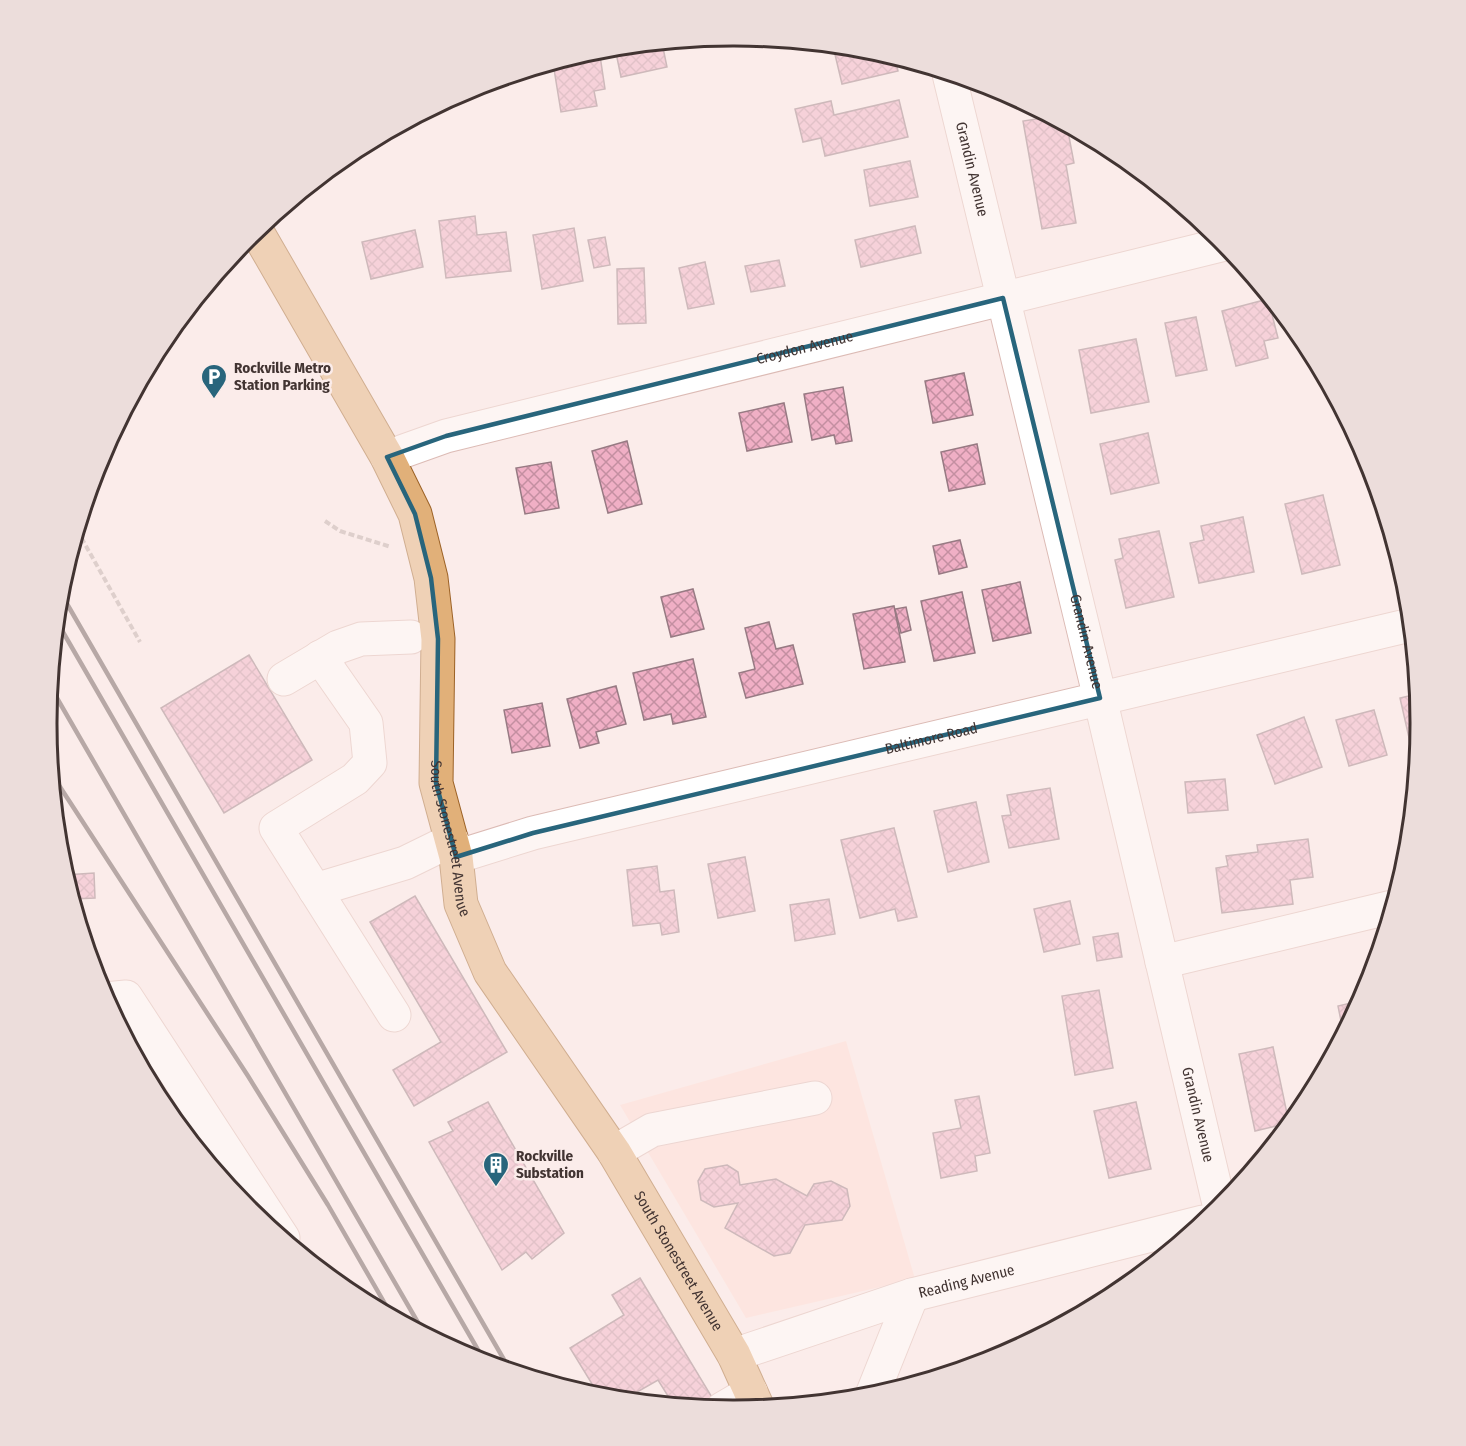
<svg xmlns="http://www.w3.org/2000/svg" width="1466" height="1446" viewBox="0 0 1466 1446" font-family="'Fira Sans Condensed',sans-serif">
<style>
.built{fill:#fedcd6}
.building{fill:url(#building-cross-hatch);stroke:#977a83;stroke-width:1.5}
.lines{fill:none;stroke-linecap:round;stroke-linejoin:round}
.minor-casing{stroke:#dcbbb5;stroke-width:35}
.major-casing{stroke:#9c6226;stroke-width:35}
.path{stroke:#baaba9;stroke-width:4;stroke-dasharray:6 3;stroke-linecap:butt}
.minor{stroke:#fff;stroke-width:33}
.major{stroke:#e1b079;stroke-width:33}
.rail{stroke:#645654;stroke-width:4.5}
.marked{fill:none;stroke:#28657c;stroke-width:4.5;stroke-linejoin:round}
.labels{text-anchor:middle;stroke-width:5;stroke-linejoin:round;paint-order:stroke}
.street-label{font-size:15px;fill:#423432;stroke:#fbecea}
.poi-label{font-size:15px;font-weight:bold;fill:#423432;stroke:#fbecea;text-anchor:start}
.rim{fill:none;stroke:#423432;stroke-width:3}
</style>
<defs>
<pattern id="building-cross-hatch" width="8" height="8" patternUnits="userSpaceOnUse" patternTransform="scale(1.5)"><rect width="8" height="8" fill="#f0afc5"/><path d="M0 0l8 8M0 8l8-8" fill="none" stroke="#c48fa1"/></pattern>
</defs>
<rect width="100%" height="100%" fill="#fbecea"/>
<polygon class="built" points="846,1041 915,1279 746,1318 620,1105"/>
<g class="building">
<polygon points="662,43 667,67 621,77 615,48"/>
<polygon points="833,46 867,49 895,58 898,71 842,84"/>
<polygon points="599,49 605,89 594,91 597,106 561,112 553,63"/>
<polygon points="534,69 535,76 499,81 499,80"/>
<polygon points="468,89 470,95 445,102"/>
<polygon points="899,100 908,137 825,156 821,138 803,142 795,109 831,101 834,115"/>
<polygon points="1049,117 1067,126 1074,163 1066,165 1076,223 1042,229 1023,121"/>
<polygon points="910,161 918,197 870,206 864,170"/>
<polygon points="475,216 477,235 506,232 511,271 446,278 439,221"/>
<polygon points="915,226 921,253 861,267 855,240"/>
<polygon points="574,228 583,281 542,289 533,235"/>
<polygon points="415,230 423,267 371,279 362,242"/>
<polygon points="605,237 610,265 594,268 588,240"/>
<polygon points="779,260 785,286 751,292 745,266"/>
<polygon points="705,262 714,304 688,309 679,268"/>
<polygon points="644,268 646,323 618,324 617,269"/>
<polygon points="1268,299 1278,338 1264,341 1268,358 1236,366 1222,311"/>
<polygon points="1196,317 1207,370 1176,376 1165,323"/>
<polygon points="1136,339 1149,402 1091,413 1079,350"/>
<polygon points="964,373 973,415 933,423 925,381"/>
<polygon points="843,387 852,441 836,444 834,435 812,440 804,394"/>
<polygon points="784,403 792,442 747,451 739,413"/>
<polygon points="1148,433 1159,483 1111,494 1100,444"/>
<polygon points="627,441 642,504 608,513 592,451"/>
<polygon points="977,444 985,484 949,491 941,452"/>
<polygon points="551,462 559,508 525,514 516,468"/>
<polygon points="1323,495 1340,565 1302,574 1285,504"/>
<polygon points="1243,517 1254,572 1199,583 1190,543 1204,540 1201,526"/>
<polygon points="1159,531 1174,597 1126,608 1115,560 1123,558 1119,539"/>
<polygon points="960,540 967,567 939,574 933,546"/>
<polygon points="1020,582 1031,633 993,641 982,590"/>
<polygon points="693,589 704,629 671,637 661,597"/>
<polygon points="962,592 975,653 934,661 921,601"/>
<polygon points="894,606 905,662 864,669 853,614"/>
<polygon points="906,607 911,630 901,633 895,609"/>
<polygon points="769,622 776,649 793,645 803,684 746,698 739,673 755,669 745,628"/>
<polygon points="249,655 312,760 224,813 161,708"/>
<polygon points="693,659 706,717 673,724 671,714 644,720 633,673"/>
<polygon points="616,686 626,724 596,732 599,743 580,748 567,699"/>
<polygon points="1417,694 1420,723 1416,759 1414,760 1400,698"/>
<polygon points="542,703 550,746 512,753 504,710"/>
<polygon points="1374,710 1387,755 1349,766 1336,720"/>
<polygon points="1304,717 1322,767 1275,784 1257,735"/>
<polygon points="1225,779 1228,810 1188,813 1185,782"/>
<polygon points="1050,788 1059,839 1009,848 1002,816 1011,815 1007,795"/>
<polygon points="976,802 989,862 948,872 934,811"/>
<polygon points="894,828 917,917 898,921 895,909 860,918 841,840"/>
<polygon points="1308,839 1313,877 1290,880 1293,904 1222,913 1216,868 1228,866 1226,856 1258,852 1257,845"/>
<polygon points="745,857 755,911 718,918 708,864"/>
<polygon points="657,866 660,892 674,890 679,932 662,935 660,923 633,926 627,870"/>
<polygon points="94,873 95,898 72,899 65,875"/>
<polygon points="415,896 507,1052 414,1106 393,1070 441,1042 370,922"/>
<polygon points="829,899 835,934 795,941 790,905"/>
<polygon points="1070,901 1080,944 1044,952 1034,909"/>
<polygon points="1118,933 1122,957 1097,961 1093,937"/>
<polygon points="1099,990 1113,1068 1075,1075 1062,996"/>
<polygon points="1359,1001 1343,1031 1338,1006"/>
<polygon points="1273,1047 1289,1123 1255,1131 1239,1054"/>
<polygon points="979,1096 990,1153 975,1156 977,1171 941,1178 933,1133 961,1128 955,1100"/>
<polygon points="488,1102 564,1233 532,1259 526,1252 502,1270 429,1142 453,1131 448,1122"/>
<polygon points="1136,1102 1151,1169 1109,1178 1094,1111"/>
<polygon points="727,1165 738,1172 740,1185 776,1179 807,1196 814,1184 831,1181 847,1189 850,1206 842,1220 805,1225 790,1253 774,1256 725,1228 738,1203 714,1207 701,1200 698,1181 705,1169"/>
<polygon points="640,1278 713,1399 701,1407 673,1404 658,1380 625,1399 600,1397 570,1348 624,1315 612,1295"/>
</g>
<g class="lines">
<defs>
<g id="minor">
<path id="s1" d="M949 74 1100 698 1220 1208"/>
<path id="s2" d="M387 457 446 436 1225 244"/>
<polyline points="320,657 366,723 370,763 355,779 276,828 394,1015"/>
<polyline points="284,679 338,647 361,639 411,637"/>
<path id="s3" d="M456 857 533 833 1410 625"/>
<polyline points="315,890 405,863 452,840"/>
<polyline points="1162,962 1392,907"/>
<polyline points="105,999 126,997 283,1238"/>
<polyline points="614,1152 652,1130 815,1098"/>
<path id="s4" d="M734 1355 912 1295 1203 1222"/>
<polyline points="872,1395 912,1295"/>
<polyline points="722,1409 751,1392"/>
</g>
<g id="major">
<path id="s5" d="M256 230 387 457 415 514 431 578 438 639 436 783 456 857 461 904 490 972 614 1152 734 1355 758 1408"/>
</g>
</defs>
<use href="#minor" class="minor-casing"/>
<use href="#major" class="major-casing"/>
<g class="path">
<polyline points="325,521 340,531 391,547"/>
<polyline points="77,530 140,642"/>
</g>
<use href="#minor" class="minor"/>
<use href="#major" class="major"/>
<g class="rail">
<polyline points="59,590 510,1370"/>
<polyline points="56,620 485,1362"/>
<polyline points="50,686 424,1333"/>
<polyline points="51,773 248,1076 328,1205 392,1316"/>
</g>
</g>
<path d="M0 0H1466V1446H0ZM1003 298 1100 698 533 833 456 857 436 783 438 639 431 578 415 514 387 457 446 436Z" fill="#fbecea" fill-opacity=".55" fill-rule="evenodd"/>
<path class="marked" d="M1003 298 1100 698 533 833 456 857 436 783 438 639 431 578 415 514 387 457 446 436Z"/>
<defs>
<symbol id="parking-pin" viewBox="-11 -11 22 30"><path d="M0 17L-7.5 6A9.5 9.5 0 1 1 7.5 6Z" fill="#28657c" stroke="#fbecea"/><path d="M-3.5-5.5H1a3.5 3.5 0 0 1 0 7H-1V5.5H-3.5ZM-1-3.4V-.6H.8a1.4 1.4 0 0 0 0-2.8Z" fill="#fff"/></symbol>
<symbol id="building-pin" viewBox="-11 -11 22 30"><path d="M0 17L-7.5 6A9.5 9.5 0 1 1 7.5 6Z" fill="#28657c" stroke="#fbecea"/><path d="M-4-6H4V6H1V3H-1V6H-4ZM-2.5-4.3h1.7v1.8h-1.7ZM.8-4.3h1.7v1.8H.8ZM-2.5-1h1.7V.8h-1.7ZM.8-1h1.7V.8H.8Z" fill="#fff"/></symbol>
</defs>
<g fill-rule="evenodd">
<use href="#parking-pin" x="199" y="362" width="30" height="40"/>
<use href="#building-pin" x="481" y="1150" width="30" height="40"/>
</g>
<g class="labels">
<g class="street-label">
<text dy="5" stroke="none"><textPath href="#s1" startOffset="98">Grandin Avenue</textPath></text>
<text dy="5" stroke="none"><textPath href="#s2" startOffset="432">Croydon Avenue</textPath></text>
<text dy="5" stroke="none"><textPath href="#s1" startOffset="584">Grandin Avenue</textPath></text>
<text dy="5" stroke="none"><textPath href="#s3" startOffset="490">Baltimore Road</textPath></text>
<text dy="5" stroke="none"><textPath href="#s5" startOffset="654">South Stonestreet Avenue</textPath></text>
<text dy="5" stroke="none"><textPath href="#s1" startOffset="1070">Grandin Avenue</textPath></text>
<text dy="5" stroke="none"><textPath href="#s5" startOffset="1140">South Stonestreet Avenue</textPath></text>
<text dy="5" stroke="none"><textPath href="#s4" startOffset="244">Reading Avenue</textPath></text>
</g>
<g class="poi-label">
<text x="234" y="373">Rockville Metro<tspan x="234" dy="17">Station Parking</tspan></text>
<text x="516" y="1161">Rockville<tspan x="516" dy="17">Substation</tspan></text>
</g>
</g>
<path d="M0 0H1466V1446H0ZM733 46H734A676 676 0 0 1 1410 722V724A676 676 0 0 1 734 1400H733A676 676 0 0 1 57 724V722A676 676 0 0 1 733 46Z" fill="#ecdddb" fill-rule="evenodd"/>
<path class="rim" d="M733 46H734A676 676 0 0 1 1410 722V724A676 676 0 0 1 734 1400H733A676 676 0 0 1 57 724V722A676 676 0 0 1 733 46Z"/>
</svg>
